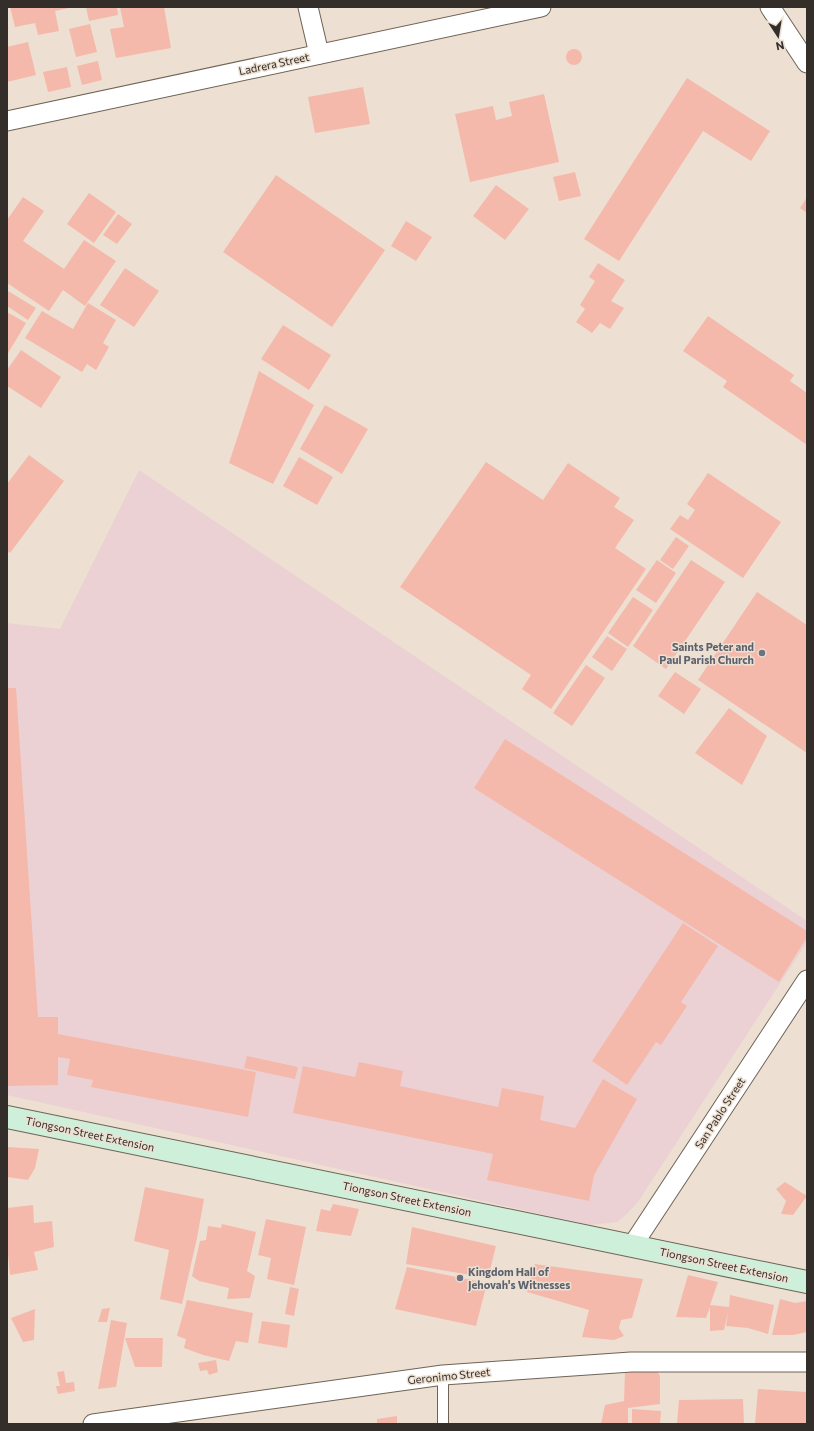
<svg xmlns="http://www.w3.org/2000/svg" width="814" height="1431" viewBox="0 0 814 1431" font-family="Commissioner,sans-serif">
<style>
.education{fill:#ecd1d4}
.building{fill:#f4b9ab}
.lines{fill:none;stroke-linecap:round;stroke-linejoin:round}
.lane-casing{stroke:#6e6356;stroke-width:12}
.street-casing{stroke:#6e6356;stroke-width:21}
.secondary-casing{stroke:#6e6356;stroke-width:24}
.lane{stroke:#fff;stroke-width:10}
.street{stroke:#fff;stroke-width:19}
.secondary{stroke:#ceefda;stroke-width:22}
.worship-dot{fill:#6b7280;stroke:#ede0d2;stroke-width:1.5}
.labels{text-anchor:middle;stroke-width:3;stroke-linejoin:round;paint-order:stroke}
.street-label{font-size:11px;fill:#332e29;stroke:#ede0d2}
.worship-label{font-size:11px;font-weight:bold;fill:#5b616d;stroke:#ede0d2;text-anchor:end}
</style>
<rect width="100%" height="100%" fill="#ede0d2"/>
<polygon class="education" points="139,470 807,921 807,942 638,1202 627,1214 617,1222 590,1225 7,1095 7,623 60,629"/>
<g class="building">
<polygon points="10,7 69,7 69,8 55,11 59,31 38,35 35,23 15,27"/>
<polygon points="86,7 117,7 118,15 89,21"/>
<polygon points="120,7 164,7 171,48 116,58 110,29 124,27"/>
<polygon points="90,24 97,52 76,57 69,29"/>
<polygon points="28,42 36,75 7,82 7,47"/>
<circle cx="574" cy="57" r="8"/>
<polygon points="98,61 102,80 82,85 77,66"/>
<polygon points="67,67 71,87 48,92 43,72"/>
<polygon points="687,78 770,131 751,161 703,131 619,261 584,239"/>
<polygon points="363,87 370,124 315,133 308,97"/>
<polygon points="544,94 559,162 470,182 455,114 493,106 496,120 512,116 509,102"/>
<polygon points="575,172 581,196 559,201 553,177"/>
<polygon points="276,175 385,250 332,327 223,252"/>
<polygon points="496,185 529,209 505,240 473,216"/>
<polygon points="89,193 116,212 94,243 67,224"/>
<polygon points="23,197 44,211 23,241 64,269 84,240 116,261 85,306 63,290 49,311 7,283 7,220"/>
<polygon points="807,197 807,213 800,208"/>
<polygon points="118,214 132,224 117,244 103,235"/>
<polygon points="406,221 432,237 416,261 391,246"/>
<polygon points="598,263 625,280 611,301 624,308 610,329 600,323 592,333 576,322 585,309 580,305 595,281 589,277"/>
<polygon points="125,268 159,291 134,327 100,305"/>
<polygon points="8,291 36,308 28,320 7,306 7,293"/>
<polygon points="88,303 116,320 103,343 109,347 96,370 87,364 82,372 25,338 42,311 73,329"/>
<polygon points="7,312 26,323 7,355"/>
<polygon points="708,316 794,375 790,381 807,393 807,445 723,387 727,381 683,351"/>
<polygon points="283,325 331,355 309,390 261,359"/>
<polygon points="21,350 61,377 41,408 7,386 7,370"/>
<polygon points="259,371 314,405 273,484 229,463"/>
<polygon points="325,405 368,429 342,474 300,449"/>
<polygon points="29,455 64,481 10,553 7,551 7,484"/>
<polygon points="299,457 333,477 317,505 283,486"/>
<polygon points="486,462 543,500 568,463 620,498 614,507 634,520 615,548 646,569 551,709 522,689 531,675 400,587"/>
<polygon points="708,473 781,522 743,578 670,529 680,515 688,520 695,510 687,504"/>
<polygon points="676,537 689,546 673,569 660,560"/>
<polygon points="657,560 676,573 656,603 636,590"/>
<polygon points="691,560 725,582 666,669 633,646"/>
<polygon points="757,592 807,625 807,753 698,680"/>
<polygon points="633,597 653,610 628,647 608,633"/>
<polygon points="607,636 627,649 612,671 592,657"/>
<polygon points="586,665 605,678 572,726 553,713"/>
<polygon points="675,672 701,689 684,714 658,696"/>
<polygon points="7,688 16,688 38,1017 58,1017 58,1034 256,1072 248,1117 91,1087 93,1080 67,1075 70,1059 58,1057 58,1085 7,1086"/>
<polygon points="729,708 767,736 742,785 695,753"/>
<polygon points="505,739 807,931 807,937 779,982 474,788"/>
<polygon points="683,923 718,946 681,1002 687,1006 661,1045 656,1042 627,1085 592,1061"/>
<polygon points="247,1056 298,1067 295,1079 244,1068"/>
<polygon points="359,1062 403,1071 400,1086 498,1107 502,1088 544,1096 540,1120 575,1128 603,1079 637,1099 594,1175 589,1201 487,1180 493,1154 293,1113 303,1066 355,1077"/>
<polygon points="7,1147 39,1149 35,1168 28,1180 7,1177"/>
<polygon points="785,1182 807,1196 793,1215 781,1214 786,1201 776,1189"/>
<polygon points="145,1187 204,1199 197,1238 182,1304 160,1299 169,1250 134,1241"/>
<polygon points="333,1204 359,1209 351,1236 316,1231 321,1209 330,1211"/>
<polygon points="33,1205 34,1223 52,1221 54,1247 34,1252 38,1270 10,1275 7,1243 7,1208"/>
<polygon points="266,1219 306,1227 294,1285 267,1279 271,1258 258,1255"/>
<polygon points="222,1224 256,1232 247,1271 255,1276 250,1298 227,1299 229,1288 199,1281 192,1276 200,1241 206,1240 208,1226 221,1228"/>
<polygon points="412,1227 496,1246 488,1278 406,1264"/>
<polygon points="535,1264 643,1279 632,1318 621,1320 619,1328 624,1336 614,1340 582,1337 589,1310 527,1292"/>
<polygon points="407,1267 487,1283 476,1326 395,1309"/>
<polygon points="688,1275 718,1282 710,1305 729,1307 730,1295 774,1305 768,1334 748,1328 726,1326 728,1312 724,1330 710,1331 710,1307 706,1318 676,1317"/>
<polygon points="290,1287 299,1289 294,1316 285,1314"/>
<polygon points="780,1299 795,1303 807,1301 807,1332 793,1335 772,1335"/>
<polygon points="187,1300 253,1313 248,1343 236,1341 229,1361 203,1355 184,1348 186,1339 177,1336"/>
<polygon points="110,1308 107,1322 98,1322 102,1309"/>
<polygon points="35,1309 34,1340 23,1342 11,1318"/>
<polygon points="111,1320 127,1323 116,1387 98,1389"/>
<polygon points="262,1321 290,1325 287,1348 258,1343"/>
<polygon points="125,1338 163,1338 162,1367 135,1367"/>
<polygon points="216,1360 218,1372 209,1375 207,1370 200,1371 198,1363"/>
<polygon points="655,1368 660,1376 660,1404 628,1408 628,1424 601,1424 605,1405 624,1401 625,1372"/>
<polygon points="64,1371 66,1383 74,1382 75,1391 58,1394 56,1386 60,1386 57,1372"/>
<polygon points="758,1389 807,1392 807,1424 755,1424"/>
<polygon points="743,1399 744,1424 677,1424 679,1400"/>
<polygon points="632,1409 661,1411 660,1424 632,1424"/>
<polygon points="397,1416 397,1424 377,1424 377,1419"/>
</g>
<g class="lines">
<defs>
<polyline id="lane" points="443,1375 443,1424"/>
<g id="street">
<polyline points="308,7 319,54"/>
<polyline points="770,7 807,63"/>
<polyline points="7,121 541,7"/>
<polyline points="632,1246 807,980"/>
<polyline points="93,1424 443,1375 631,1362 807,1362"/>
</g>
<polyline id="secondary" points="7,1117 807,1282"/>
</defs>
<use href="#lane" class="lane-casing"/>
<use href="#street" class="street-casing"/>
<use href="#secondary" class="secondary-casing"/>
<use href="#lane" class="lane"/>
<use href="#street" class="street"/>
<use href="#secondary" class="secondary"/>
</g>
<g class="worship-dot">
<circle cx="762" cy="653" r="4"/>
<circle cx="460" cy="1278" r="4"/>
</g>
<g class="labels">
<g class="street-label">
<text transform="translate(274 64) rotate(-12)" y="4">Ladrera Street</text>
<text transform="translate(720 1113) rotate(-57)" y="4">San Pablo Street</text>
<text transform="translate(90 1134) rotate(12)" y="4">Tiongson Street Extension</text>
<text transform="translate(407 1199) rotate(12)" y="4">Tiongson Street Extension</text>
<text transform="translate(724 1265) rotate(12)" y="4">Tiongson Street Extension</text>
<text transform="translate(449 1376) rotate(-6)" y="4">Geronimo Street</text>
</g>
<g class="worship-label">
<text x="754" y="651">Saints Peter and<tspan x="754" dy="13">Paul Parish Church</tspan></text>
<text x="468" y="1276" text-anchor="start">Kingdom Hall of<tspan x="468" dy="13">Jehovah's Witnesses</tspan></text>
</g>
</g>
<rect width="814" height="1431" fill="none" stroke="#332e29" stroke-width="16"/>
<g transform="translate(778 36) rotate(168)" stroke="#ede0d2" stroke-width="3" paint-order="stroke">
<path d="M0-3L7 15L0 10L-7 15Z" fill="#332e29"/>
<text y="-6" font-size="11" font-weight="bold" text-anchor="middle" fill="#332e29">N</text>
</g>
</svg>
